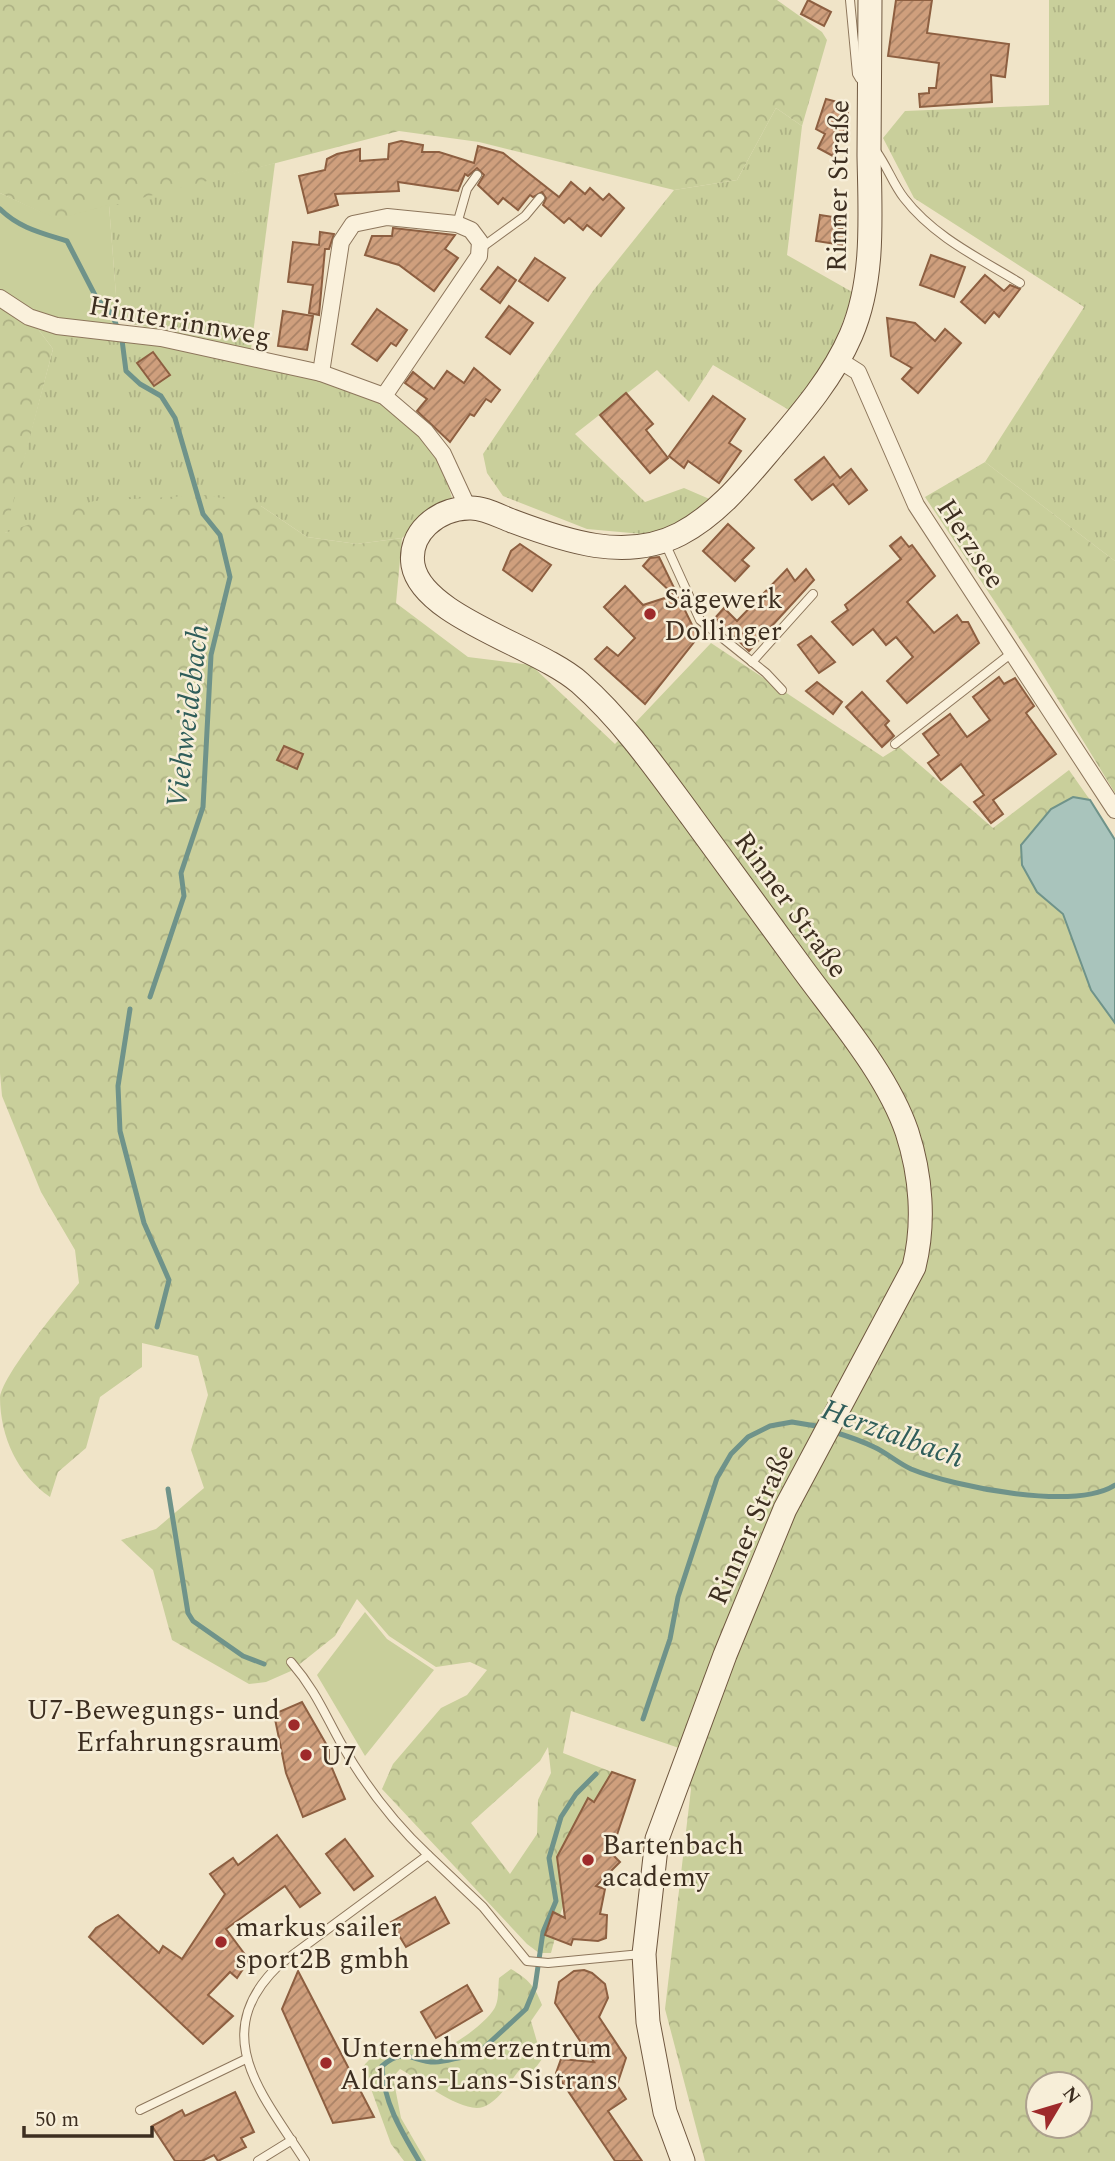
<svg xmlns="http://www.w3.org/2000/svg" width="1115" height="2161" viewBox="0 0 1115 2161" font-family="Spectral,serif">
<style>
.grass{fill:url(#grass-tufts)}
.forest{fill:url(#forest-crowns);fill-rule:evenodd}
.green{fill:#c9cf9b}
.water{fill:#a9c4bc;stroke:#6f938a;stroke-width:2}
.lines{fill:none;stroke-linecap:round;stroke-linejoin:round}
.stream{stroke:#6f938a;stroke-width:5}
.building{fill:url(#building-hatch);stroke:#8d5f41;stroke-width:2}
.service-casing{stroke:#8d765c;stroke-width:10}
.minor-casing{stroke:#8d765c;stroke-width:18}
.secondary-casing{stroke:#6f573f;stroke-width:25}
.service{stroke:#faf1dc;stroke-width:8}
.minor{stroke:#faf1dc;stroke-width:16}
.secondary{stroke:#faf1dc;stroke-width:23}
.poi-dot{fill:#9e2a2b;stroke:#f7eed8;stroke-width:2.5}
.labels{text-anchor:middle;stroke-width:5;stroke-linejoin:round;paint-order:stroke}
.street-label{font-size:28px;fill:#3d2e20;stroke:#f7eed8}
.poi-label{font-size:28px;fill:#3d2e20;stroke:#f7eed8;text-anchor:start}
.water-label{font-size:30px;font-style:italic;fill:#2f5d5a;stroke:#f7eed8}
</style>
<defs>
<pattern id="grass-tufts" width="24" height="20" patternUnits="userSpaceOnUse" patternTransform="scale(1.75)"><rect width="24" height="20" fill="#c9cf9b"/><path d="M3 7l-1-3M5 7V3M7 7l1-3M15 17l-1-3M17 17v-4M19 17l1-3" fill="none" stroke="#aeb285"/></pattern>
<pattern id="forest-crowns" width="20" height="18" patternUnits="userSpaceOnUse" patternTransform="scale(1.75)"><rect width="20" height="18" fill="#c9cf9b"/><path d="M2 6a3 3 0 1 1 6 0M12 15a3 3 0 1 1 6 0" fill="none" stroke="#aeb285"/></pattern>
<pattern id="building-hatch" width="6" height="6" patternUnits="userSpaceOnUse" patternTransform="scale(1.75)"><rect width="6" height="6" fill="#cf9f7d"/><path d="M-1 1l2-2M0 6l6-6M5 7l2-2" fill="none" stroke="#a98266"/></pattern>
</defs>
<rect width="100%" height="100%" fill="#f0e4c8"/>
<g class="grass">
<polygon points="1049,0 1115,0 1115,561 985,462 1084,307 914,198 883,138 905,111 1049,105"/>
<polygon points="776,108 802,126 787,255 854,293 829,357 789,410 713,365 689,402 657,370 575,434 645,502 684,488 728,507 653,535 587,529 503,496 487,473 483,454 593,291 674,190 737,180"/>
<polygon points="275,163 251,349 118,321 109,205"/>
<polygon points="29,317 121,332 384,396 440,460 452,498 402,538 357,544 307,537 261,506 4,533 53,349"/>
</g>
<g class="forest">
<polygon points="0,0 777,0 822,32 827,40 802,126 776,108 737,180 674,190 479,142 399,131 57,220 0,193"/>
<path d="M0 291 29 317 53 349 5 533 94 501 206 495 261 506 307 537 357 544 402 538 396 603 468 657 531 665 615 744 711 643 883 757 899 747 993 828 1069 770 1090 800 1073 797 1051 809 1021 845 1022 865 1037 892 1063 914 1091 990 1115 1023V2161H705L665 2009 691 1789 679 1748 571 1711 563 1753 612 1772 594 1802 588 1799 557 1857 563 1906 560 1915 552 1912 546 1934 555 1938 551 1953H539L527 1944 382 1789 393 1764 441 1708 467 1695 487 1670 470 1662 436 1667 389 1636 357 1599 335 1636 291 1671 266 1682 249 1684 172 1640 153 1570 121 1540 156 1529 204 1488 191 1450 208 1395 198 1356 142 1343V1367L100 1397 86 1448 58 1472 50 1497C18 1475 0 1437 0 1397 5 1371 61 1306 79 1283L75 1250 41 1192 2 1096 0 1073ZM548 1747 551 1773 538 1800 537 1834 510 1874 471 1823 540 1761ZM1038 2084H1080V2126H1038Z"/>
<polygon points="985,462 1115,561 1115,793 1035,662 925,497"/>
<path d="M511 1969C528 1979 535 1986 542 2005L531 2021 542 2059 534 2070 521 2068C511 2080 498 2102 483 2107 462 2114 419 2079 400 2069L393 2077 401 2118 426 2161H404L391 2144 363 2067C385 2038 412 2048 442 2047 455 2047 492 2018 496 2005 499 1997 498 1987 499 1978Z"/>
</g>
<g class="green">
<polygon points="0,193 57,219 109,205 118,321 114,326 57,326 0,291"/>
<polygon points="365,1612 387,1639 434,1670 365,1756 317,1675"/>
</g>
<polygon class="water" points="1073,797 1090,800 1115,840 1115,1023 1091,990 1063,914 1037,892 1022,865 1021,845 1051,809"/>
<g class="lines">
<g class="stream">
<path d="M0 209C19 228 42 233 67 241L97 299 111 313 116 324"/>
<polyline points="122,340 126,371 140,384 161,396 175,418 203,514 220,535 230,577 211,655 203,807 181,873 184,896 150,997"/>
<polyline points="130,1009 118,1086 120,1131 144,1223 169,1280 157,1327"/>
<path d="M834 1432C847 1436 862 1441 874 1447 887 1453 898 1463 911 1469 955 1487 1074 1511 1115 1485"/>
<polyline points="168,1489 188,1613 193,1621 243,1656 264,1664"/>
<polyline points="643,1719 670,1639 678,1597 717,1478 731,1454 748,1437 770,1426 792,1422 822,1427"/>
<path d="M419 2161C401 2131 383 2101 382 2066 406 2046 412 2062 435 2062 449 2062 461 2055 475 2056L526 2009 535 1987 543 1932 556 1901 549 1858 561 1817 576 1794 596 1774"/>
</g>
</g>
<g class="building">
<polygon points="808,0 831,12 824,26 801,14"/>
<polygon points="896,0 932,0 927,33 1009,44 1005,77 991,75 992,102 920,107 919,94 929,93 929,88 936,88 939,63 888,56"/>
<polygon points="826,99 849,105 846,126 833,156 818,148 825,134 816,129"/>
<polygon points="401,141 423,145 422,152 439,152 474,163 478,146 503,153 559,197 571,182 585,194 590,188 603,200 609,194 624,208 601,236 587,225 583,230 569,218 564,223 543,205 546,198 542,192 533,197 530,195 518,210 503,198 498,204 478,185 484,175 477,168 468,176 465,174 458,191 398,182 399,191 335,194 338,205 308,213 299,176 325,170 327,159 337,154 360,149 360,161 388,159 389,144"/>
<polygon points="820,215 840,218 839,228 845,229 843,245 816,241"/>
<polygon points="393,228 455,235 445,249 458,258 434,291 399,265 365,255 372,236 392,236"/>
<polygon points="320,232 334,234 329,249 325,249 319,315 309,313 313,285 288,282 293,242 319,245"/>
<polygon points="931,255 965,267 954,297 920,285"/>
<polygon points="535,258 565,278 548,301 519,281"/>
<polygon points="498,267 516,280 500,303 481,289"/>
<polygon points="985,275 1004,291 1010,285 1020,289 999,317 994,312 985,323 961,302"/>
<polygon points="509,306 533,323 510,354 486,337"/>
<polygon points="377,309 407,330 396,346 391,343 377,361 352,344"/>
<polygon points="283,311 313,316 307,350 278,346"/>
<polygon points="887,318 915,323 935,341 945,329 961,343 918,393 902,379 912,368 891,356"/>
<polygon points="153,352 170,375 154,386 137,363"/>
<polygon points="474,368 500,390 491,402 486,399 474,416 470,414 450,442 417,411 427,399 405,383 413,372 434,389 447,371 464,383"/>
<polygon points="626,393 653,424 646,430 668,458 650,473 600,415"/>
<polygon points="713,396 745,419 729,443 741,451 719,483 688,461 684,468 669,456"/>
<polygon points="824,457 840,478 851,469 867,490 849,504 833,484 812,500 795,480"/>
<polygon points="728,524 754,548 742,560 749,566 735,581 703,551"/>
<polygon points="901,537 909,547 912,545 935,576 907,602 934,633 957,615 962,622 968,622 979,643 907,703 887,681 913,657 896,637 886,645 873,629 853,645 832,622 848,610 845,605 901,559 890,546"/>
<polygon points="520,544 551,565 532,591 503,570 511,551"/>
<polygon points="659,557 698,637 645,704 595,659 607,647 618,656 635,638 604,607 625,586 643,605 674,595 643,566 650,558"/>
<polygon points="787,569 795,581 806,569 814,580 749,651 715,618 724,608 737,621"/>
<polygon points="811,636 835,662 819,673 798,645"/>
<polygon points="999,677 1004,684 1015,678 1034,706 1026,713 1056,754 993,800 1003,814 991,823 974,802 984,795 961,764 941,780 928,763 939,755 923,734 950,714 967,737 990,720 973,697"/>
<polygon points="817,682 842,702 833,714 806,691"/>
<polygon points="862,692 889,721 885,725 894,736 882,747 846,707"/>
<polygon points="284,746 303,754 297,769 277,760"/>
<polygon points="302,1702 329,1749 329,1761 345,1799 303,1817 286,1773 274,1714"/>
<polygon points="612,1772 635,1780 615,1841 606,1848 620,1862 596,1886 605,1889 600,1914 607,1915 606,1938 598,1941 573,1939 571,1945 545,1935 553,1912 565,1918 557,1857 588,1798 594,1802"/>
<polygon points="277,1835 320,1893 300,1907 285,1886 226,1929 249,1960 237,1978 230,1972 208,1995 233,2016 203,2044 89,1937 96,1928 118,1915 159,1953 163,1946 182,1959 225,1894 210,1874 233,1858 238,1865"/>
<polygon points="345,1839 373,1876 354,1890 326,1854"/>
<polygon points="435,1897 449,1923 406,1947 391,1922"/>
<polygon points="584,1970 592,1973 605,1984 608,1998 599,2017 626,2058 617,2085 626,2099 608,2111 642,2161 615,2161 556,2073 561,2059 594,2062 555,2003 559,1982 574,1971"/>
<polygon points="298,1971 374,2117 333,2123 282,2009"/>
<polygon points="467,1985 482,2011 436,2038 421,2012"/>
<polygon points="235,2092 254,2132 241,2138 246,2147 218,2161 214,2155 202,2161 175,2161 152,2126 182,2110 185,2116"/>
</g>
<g class="lines">
<defs>
<g id="service">
<polyline points="850,0 857,74 860,79 868,79"/>
<path d="M876 151C887 166 893 184 904 198 934 237 979 258 1020 283"/>
<polyline points="457,224 467,189 477,175"/>
<polyline points="481,248 525,216 540,198"/>
<polyline points="665,543 700,620 766,673 782,690"/>
<polyline points="752,662 813,594"/>
<polyline points="895,744 1013,652"/>
<path d="M291 1662C316 1691 324 1713 342 1745 365 1785 394 1823 428 1855"/>
<polyline points="140,2110 246,2059"/>
<polyline points="258,2161 292,2140"/>
<path d="M305 2161C264 2096 206 2035 279 1965L428 1855 483 1907 527 1961 548 1963 641 1954"/>
</g>
<g id="minor">
<polyline points="0,298 29,317 57,326 161,338 321,373 384,396 425,431 443,454 468,508"/>
<polyline points="839,360 858,372 916,505 1115,810"/>
<polyline points="321,373 341,242 353,224 387,217 457,224 471,230 480,242 479,256 384,396"/>
</g>
<path id="secondary" d="M683 2161 665 2112 648 2022 644 1954 657 1839 725 1655 785 1509 914 1267C925 1223 921 1175 907 1132 887 1073 835 1014 799 964 763 914 727 865 691 816 657 770 623 721 580 683 540 647 422 617 413 565 408 533 437 509 469 508 483 507 499 516 512 521 565 541 626 562 680 534 718 514 745 480 773 447 802 413 833 377 851 335 875 279 870 215 869 155 869 103 870 52 870 0"/>
</defs>
<use href="#service" class="service-casing"/>
<use href="#minor" class="minor-casing"/>
<use href="#secondary" class="secondary-casing"/>
<use href="#service" class="service"/>
<use href="#minor" class="minor"/>
<use href="#secondary" class="secondary"/>
</g>
<g class="poi-dot">
<circle cx="650" cy="614" r="7"/>
<circle cx="294" cy="1725" r="7"/>
<circle cx="306" cy="1755" r="7"/>
<circle cx="588" cy="1860" r="7"/>
<circle cx="221" cy="1942" r="7"/>
<circle cx="326" cy="2063" r="7"/>
</g>
<g class="labels">
<g class="street-label">
<text transform="translate(837 186) rotate(-89)" y="10">Rinner Straße</text>
<text transform="translate(180 320) rotate(10)" y="10">Hinterrinnweg</text>
<text transform="translate(972 543) rotate(57)" y="10">Herzsee</text>
<text transform="translate(792 904) rotate(54)" y="10">Rinner Straße</text>
<text transform="translate(750 1524) rotate(-66)" y="10">Rinner Straße</text>
</g>
<g class="poi-label">
<text x="664" y="608">Sägewerk<tspan x="664" dy="32">Dollinger</tspan></text>
<text x="280" y="1719" text-anchor="end">U7-Bewegungs- und<tspan x="280" dy="32">Erfahrungsraum</tspan></text>
<text x="320" y="1765">U7</text>
<text x="602" y="1854">Bartenbach<tspan x="602" dy="32">academy</tspan></text>
<text x="235" y="1936">markus sailer<tspan x="235" dy="32">sport2B gmbh</tspan></text>
<text x="340" y="2057">Unternehmerzentrum<tspan x="340" dy="32">Aldrans-Lans-Sistrans</tspan></text>
</g>
<g class="water-label">
<text transform="translate(187 716) rotate(-83)" y="10">Viehweidebach</text>
<text transform="translate(893 1433) rotate(20)" y="10">Herztalbach</text>
</g>
</g>
<g transform="translate(1059 2105) rotate(52)"><circle r="33" fill="#f7eed8" stroke="#ada18e" stroke-width="2"/>
<path d="M0-5L12 26L0 18L-12 26Z" fill="#9e2a2b"/>
<text y="-10" font-size="19" font-weight="bold" text-anchor="middle" fill="#3d2e20">N</text>
</g>
<path d="M24 2126v10h128v-10" fill="none" stroke="#3d2e20" stroke-width="3.5"/>
<text x="35" y="2126" font-size="21" fill="#3d2e20" stroke="#f7eed8" stroke-width="5" paint-order="stroke">50 m</text>
</svg>
